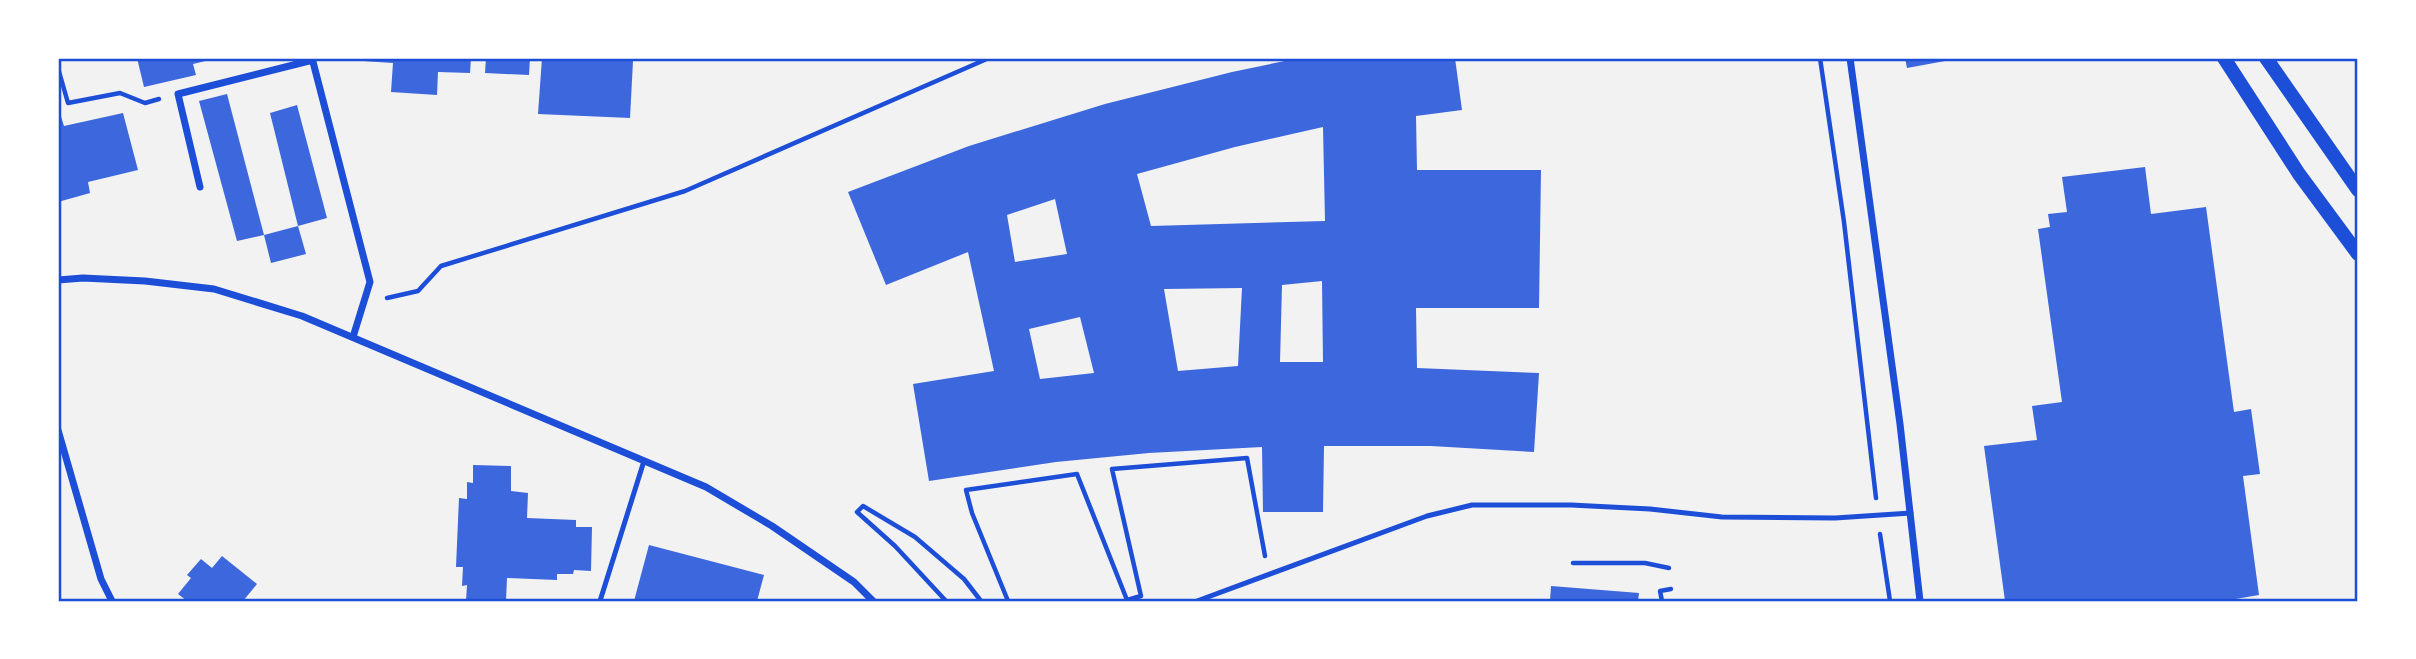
<svg xmlns="http://www.w3.org/2000/svg" width="2416" height="659" viewBox="0 0 2416 659" font-family="Helvetica,sans-serif">
<style>
.building{fill:#3d67dc;fill-rule:evenodd}
.lines{fill:none;stroke-linecap:round;stroke-linejoin:round}
.path{stroke:#1d4ed8;stroke-width:4.5}
.service{stroke:#1d4ed8;stroke-width:5}
.minor{stroke:#1d4ed8;stroke-width:7}
.secondary{stroke:#1d4ed8;stroke-width:14}
.neatline{fill:none;stroke:#1d4ed8;stroke-width:2.5}
</style>
<rect width="100%" height="100%" fill="#f2f2f2"/>
<g class="building">
<polygon points="137,58 214,58 214,59 193,64 196,75 144,87"/>
<polygon points="348,58 471,58 470,73 438,72 437,95 391,92 393,63 348,60"/>
<polygon points="486,58 530,58 529,75 485,73"/>
<polygon points="542,58 633,61 630,118 538,114"/>
<path d="M1299 58H1455L1462 110 1416 116 1417 170H1541L1539 308H1416L1417 368 1539 373 1534 452 1431 446H1324L1323 512H1263L1262 447 1149 453 1056 462 929 481 913 384 994 371 968 252 886 285 848 192 969 146 1105 104 1232 72ZM1323 127 1325 221 1151 226 1137 174 1235 147ZM1055 199 1067 254 1015 262 1007 215ZM1322 281 1323 362H1280L1282 285ZM1242 288 1238 366 1178 371 1164 289ZM1080 317 1094 373 1040 379 1029 329Z"/>
<polygon points="1905,58 1956,58 1956,59 1907,68"/>
<polygon points="227,94 264,235 237,241 199,101"/>
<polygon points="297,105 327,218 298,226 306,254 271,263 264,235 298,226 270,113"/>
<polygon points="58,107 64,126 123,113 138,170 88,182 90,193 58,202"/>
<polygon points="2145,167 2151,214 2206,207 2234,412 2251,409 2260,474 2243,476 2259,595 2224,601 2005,601 1984,446 2037,440 2032,406 2062,402 2038,229 2050,227 2048,214 2067,212 2062,177"/>
<polygon points="473,465 511,466 511,491 528,493 527,518 576,520 576,527 592,527 591,571 574,570 573,574 557,574 557,580 507,578 506,601 466,601 467,585 462,586 463,567 456,567 459,498 467,499 467,482 473,483"/>
<polygon points="649,545 764,575 757,601 634,601"/>
<polygon points="222,556 257,584 243,601 187,601 178,594 191,578 187,575 201,559 212,568"/>
<polygon points="1551,586 1639,593 1638,601 1550,601"/>
</g>
<g class="lines">
<g class="path">
<polyline points="1820,58 1844,222 1876,498"/>
<polyline points="58,68 68,103 120,93 145,103 159,99"/>
<polyline points="387,298 418,291 441,266 685,191 989,58"/>
<polyline points="1880,534 1890,601"/>
<polyline points="1573,563 1645,563 1669,568"/>
<polyline points="946,601 895,546 857,512 863,506 915,537 964,579 981,601"/>
<polyline points="1008,601 972,513 966,490 1077,474 1127,600 1141,596 1112,469 1247,458 1265,556"/>
<polyline points="1662,601 1660,591 1671,589"/>
</g>
<g class="service">
<polyline points="600,601 644,461"/>
<polyline points="1197,601 1427,516 1472,505 1571,505 1650,509 1722,517 1835,518 1911,513"/>
</g>
<g class="minor">
<polyline points="312,58 370,282 353,337"/>
<polyline points="1850,58 1900,424 1920,601"/>
<polyline points="200,187 178,94 313,60"/>
<polyline points="58,280 83,278 145,281 214,289 302,316 706,487 772,526 854,582 873,601"/>
<polyline points="58,430 101,579 112,601"/>
</g>
<g class="secondary">
<polyline points="2224,58 2299,174 2358,254"/>
<polyline points="2266,58 2358,190"/>
</g>
</g>
<rect width="2416" height="659" fill="none" stroke="#ffffff" stroke-width="119"/>
<rect x="60" y="60" width="2296" height="540" class="neatline"/>
</svg>
